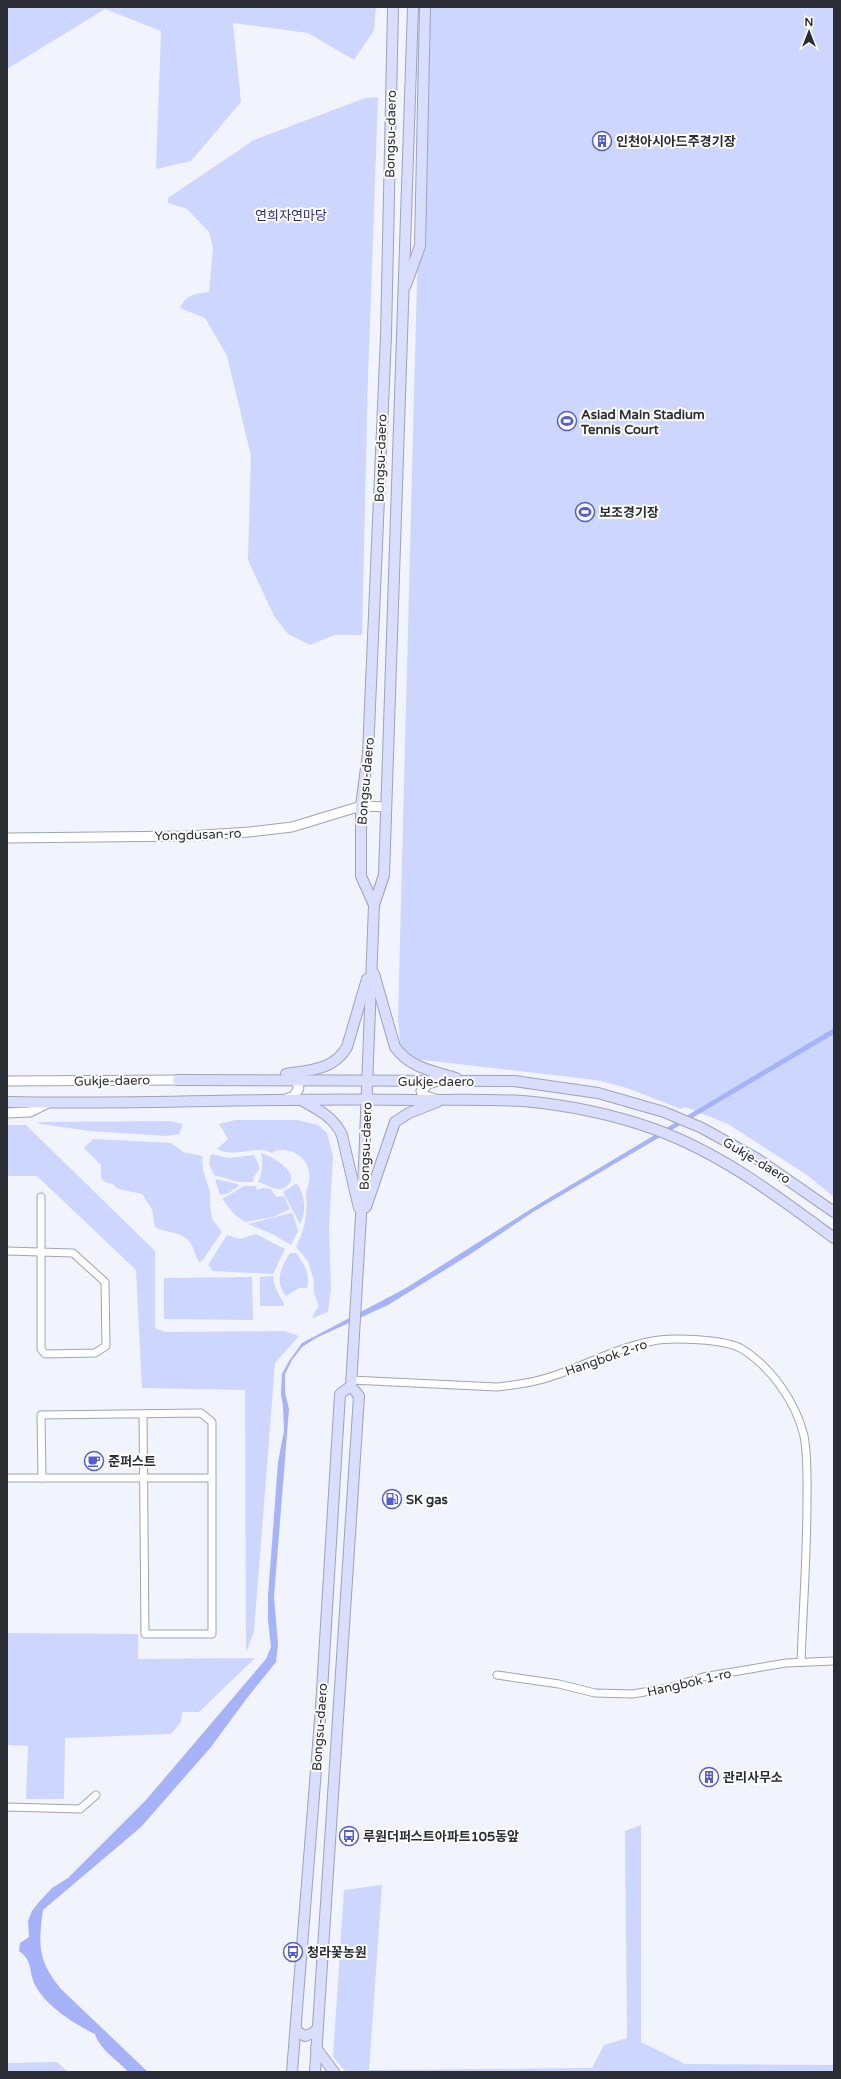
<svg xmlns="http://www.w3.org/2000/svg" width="841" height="2079" viewBox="0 0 841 2079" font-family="'Varela Round','Noto Sans KR',sans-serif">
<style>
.green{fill:#cdd6fe}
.water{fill:#a6b3f8}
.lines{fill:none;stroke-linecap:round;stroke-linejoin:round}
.minor-casing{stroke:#9ea3b6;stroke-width:9}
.tertiary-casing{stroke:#9ea3b6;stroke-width:11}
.secondary-casing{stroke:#9ea3b6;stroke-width:12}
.minor{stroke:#fff;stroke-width:7}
.tertiary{stroke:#fff;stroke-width:9}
.secondary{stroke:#d9ddfe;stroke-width:10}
.labels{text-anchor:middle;stroke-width:4;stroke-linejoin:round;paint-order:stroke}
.street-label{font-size:13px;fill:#2b2d34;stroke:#fff}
.poi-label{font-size:13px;font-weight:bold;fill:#2b2d34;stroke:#fff;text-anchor:start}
.park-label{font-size:13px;fill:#292786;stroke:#fff}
</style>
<rect width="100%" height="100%" fill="#f2f4fd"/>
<g class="green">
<polygon points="7,7 376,7 374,30 354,60 308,33 233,23 241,102 191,161 156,169 161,31 105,9 7,69"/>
<polygon points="424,7 834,7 834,1197 807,1175 728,1124 685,1107 681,1109 627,1088 596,1080 414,1059 402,1050 400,1044 398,1018"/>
<path d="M378 97 368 377 362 635H335L310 645 288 634 274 616 248 560 251 456 227 356 205 318 180 308C186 294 196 294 209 292L213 248 209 232 187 209 168 203V198L254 140 365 98Z"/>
<path d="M235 1120H297L318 1125 327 1133 333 1157 329 1226 331 1289 328 1312 313 1318 312 1317 319 1306 314 1293V1281L308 1261 296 1247C305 1228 308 1214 306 1193 306 1190 309 1185 309 1181 312 1168 303 1154 289 1151 283 1150 277 1149 272 1153 254 1144 237 1159 217 1149L228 1139 219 1124Z"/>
<polygon points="170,1121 183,1124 179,1134 167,1136 90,1131 41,1124 37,1122"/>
<polygon points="7,1125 26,1125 155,1251 155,1328 165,1332 285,1331 299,1336 275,1363 254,1632 246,1652 245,1390 142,1388 136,1270 37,1176 9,1176 7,1173"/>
<path d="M93 1139 171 1143 183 1152 202 1156 203 1170 210 1192V1206L212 1219 222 1232 202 1261 199 1262C194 1254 194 1245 187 1239 178 1231 165 1233 155 1227L152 1209 142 1194 118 1189 113 1184 105 1182 101 1178V1165L84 1148Z"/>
<path d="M261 1153C271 1156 303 1173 287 1186 285 1188 281 1190 278 1189 272 1188 264 1184 258 1182 263 1171 263 1164 261 1153Z"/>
<polygon points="211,1154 229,1158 254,1155 260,1168 253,1178 254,1182 239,1182 214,1175 209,1164"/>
<polygon points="215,1179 238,1184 239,1186 227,1194 220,1195"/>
<path d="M297 1183C305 1197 307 1210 300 1224L283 1192Z"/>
<polygon points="244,1186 256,1186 257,1190 263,1188 271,1189 276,1197 284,1196 290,1209 273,1217 245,1222 235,1215 222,1199"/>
<polygon points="291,1213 293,1214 298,1231 291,1245 272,1234 248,1224"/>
<polygon points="256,1234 285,1249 273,1274 213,1271 208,1265 227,1235 240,1239"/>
<path d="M290 1253H296C304 1264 311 1274 307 1288H299L286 1296C274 1283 281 1266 290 1253Z"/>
<path d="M273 1276C274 1291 283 1298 284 1306H260V1277Z"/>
<polygon points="252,1277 253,1320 164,1319 164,1278"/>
<polygon points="7,1633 138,1634 138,1659 255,1658 199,1712 182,1712 181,1722 171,1734 65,1738 64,1799 26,1799 28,1746 7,1745"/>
<polygon points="641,1825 641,2042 685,2064 834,2065 834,2072 346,2072 333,2057 344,1890 382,1885 369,2070 592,2068 604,2045 627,2038 625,1831"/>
<polygon points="57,2062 68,2072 7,2072 7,2063"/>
</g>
<path class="water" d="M834 1028V1034L533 1212 469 1255 388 1305 316 1338 302 1347 292 1360 285 1374V1392L289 1409 274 1597 278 1644 276 1662 247 1698 211 1747 141 1827 43 1910C38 1945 38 1961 61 1989L148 2072H128C117 2059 100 2050 95 2034 73 2023 47 2007 35 1985 28 1971 34 1962 19 1951L20 1943 29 1937 28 1921 32 1911 39 1902 52 1888 68 1878 146 1800 266 1659 271 1647 268 1620V1596L278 1462 284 1431 283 1406 281 1394 282 1374 289 1361 302 1343 406 1288 539 1204Z"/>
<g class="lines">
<defs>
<g id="minor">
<polyline points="7,1251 73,1253 105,1282 106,1346 95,1353 45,1354 41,1349 41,1197"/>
<path d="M351 1380 497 1387C517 1385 537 1382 556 1375 588 1364 619 1347 653 1341 671 1337 726 1339 742 1349 771 1367 796 1402 804 1436 808 1457 807 1480 807 1502 807 1555 803 1609 801 1662"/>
<polyline points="7,1478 211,1478"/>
<polyline points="42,1478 41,1415 201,1413 212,1422 212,1634 145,1634 143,1414"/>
<polyline points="497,1675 559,1684 595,1693 632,1694 669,1688 703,1677 786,1663 834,1661"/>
<polyline points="7,1807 80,1809 96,1795"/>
</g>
<g id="tertiary">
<polyline points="7,838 189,836 249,832 292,827 361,806 386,807"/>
<polyline points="7,1081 178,1080"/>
<polyline points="286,1099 294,1096 299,1088 296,1082 290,1079"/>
<polyline points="435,1099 423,1095 421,1091 428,1084 435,1082"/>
<polyline points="7,1113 30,1112 48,1103"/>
</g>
<g id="secondary">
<polyline points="406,285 420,246 425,7"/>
<polyline points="374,905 361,876 361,806 368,753 386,336 393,7"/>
<path d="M374 974 395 1047C410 1068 433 1071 456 1078"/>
<path d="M286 1074C310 1070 334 1070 347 1047L367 979"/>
<polyline points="178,1080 514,1081 598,1093 664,1112 702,1128 756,1158 834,1212"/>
<path d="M299 1099C317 1109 333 1116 342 1135L359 1208"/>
<path d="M8 1102C144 1105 279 1097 415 1100 451 1100 487 1099 523 1101 567 1105 612 1114 654 1129 721 1153 777 1196 834 1238"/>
<polyline points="366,1207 395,1122 409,1113 437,1102"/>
<polyline points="296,2028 298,2032 305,2036 313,2033 318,2028"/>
<polyline points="316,2048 334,2072"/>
<polyline points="292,2072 321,1707 340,1394 351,1386"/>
<polyline points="315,2072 359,1396 351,1386 364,1165 374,905 384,875 413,7"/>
</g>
</defs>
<use href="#minor" class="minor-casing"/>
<use href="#tertiary" class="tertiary-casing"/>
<use href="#secondary" class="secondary-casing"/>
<use href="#minor" class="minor"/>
<use href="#tertiary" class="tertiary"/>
<use href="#secondary" class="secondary"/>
</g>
<defs>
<symbol id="building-ring" viewBox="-11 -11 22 22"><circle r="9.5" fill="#fff" stroke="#545cd3" stroke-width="1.5"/><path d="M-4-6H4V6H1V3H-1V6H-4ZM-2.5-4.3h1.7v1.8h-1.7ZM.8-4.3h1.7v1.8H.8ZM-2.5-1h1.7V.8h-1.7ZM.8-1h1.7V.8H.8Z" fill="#545cd3"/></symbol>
<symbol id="stadium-ring" viewBox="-11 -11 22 22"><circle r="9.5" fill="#fff" stroke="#545cd3" stroke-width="1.5"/><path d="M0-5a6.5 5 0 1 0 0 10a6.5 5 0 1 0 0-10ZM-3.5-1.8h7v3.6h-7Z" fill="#545cd3"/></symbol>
<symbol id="cafe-ring" viewBox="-11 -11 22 22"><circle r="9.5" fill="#fff" stroke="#545cd3" stroke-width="1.5"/><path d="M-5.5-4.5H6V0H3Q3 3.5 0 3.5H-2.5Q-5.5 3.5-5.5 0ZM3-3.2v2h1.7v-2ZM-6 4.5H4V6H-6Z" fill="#545cd3"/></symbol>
<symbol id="fuel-ring" viewBox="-11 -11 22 22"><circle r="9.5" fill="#fff" stroke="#545cd3" stroke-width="1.5"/><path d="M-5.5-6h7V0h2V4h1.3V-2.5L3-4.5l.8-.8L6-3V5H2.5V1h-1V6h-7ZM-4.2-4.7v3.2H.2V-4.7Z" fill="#545cd3"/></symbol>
<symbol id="bus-ring" viewBox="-11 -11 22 22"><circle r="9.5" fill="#fff" stroke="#545cd3" stroke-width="1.5"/><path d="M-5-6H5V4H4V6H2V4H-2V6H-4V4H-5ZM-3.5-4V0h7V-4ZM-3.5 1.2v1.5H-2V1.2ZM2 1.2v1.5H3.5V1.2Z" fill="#545cd3"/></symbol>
</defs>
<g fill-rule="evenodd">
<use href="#building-ring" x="591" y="130" width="22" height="22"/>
<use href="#stadium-ring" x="556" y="410" width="22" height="22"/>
<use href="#stadium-ring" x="574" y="501" width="22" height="22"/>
<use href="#cafe-ring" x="83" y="1450" width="22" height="22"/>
<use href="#fuel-ring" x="381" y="1488" width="22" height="22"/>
<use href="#building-ring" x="698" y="1766" width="22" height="22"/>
<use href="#bus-ring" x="338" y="1825" width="22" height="22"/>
<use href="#bus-ring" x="282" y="1941" width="22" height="22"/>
</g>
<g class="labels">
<g class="street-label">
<text transform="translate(390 134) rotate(-89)" y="5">Bongsu-daero</text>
<text transform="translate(380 458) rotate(-88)" y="5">Bongsu-daero</text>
<text transform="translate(365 781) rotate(-85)" y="5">Bongsu-daero</text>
<text transform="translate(198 834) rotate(-2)" y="5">Yongdusan-ro</text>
<text transform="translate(112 1080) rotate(-1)" y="5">Gukje-daero</text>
<text x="436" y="1086">Gukje-daero</text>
<text transform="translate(365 1146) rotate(-88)" y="5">Bongsu-daero</text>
<text transform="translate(757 1160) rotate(31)" y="5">Gukje-daero</text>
<text transform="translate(606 1357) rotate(-19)" y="5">Hangbok 2-ro</text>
<text transform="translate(689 1682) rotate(-13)" y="5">Hangbok 1-ro</text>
<text transform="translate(319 1727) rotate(-86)" y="5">Bongsu-daero</text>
</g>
<g class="poi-label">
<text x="616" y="146">인천아시아드주경기장</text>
<text x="581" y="419">Asiad Main Stadium<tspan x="581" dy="15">Tennis Court</tspan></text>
<text x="599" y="517">보조경기장</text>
<text x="108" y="1466">준퍼스트</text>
<text x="406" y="1504">SK gas</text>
<text x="723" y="1782">관리사무소</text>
<text x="363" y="1841">루원더퍼스트아파트105동앞</text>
<text x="307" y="1957">청라꽃농원</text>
</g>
<g class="park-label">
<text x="291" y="220">연희자연마당</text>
</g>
</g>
<rect width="841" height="2079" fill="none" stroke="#2b2d34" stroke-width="16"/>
<g transform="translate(809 32)" stroke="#ffffff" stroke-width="3" paint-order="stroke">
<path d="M0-3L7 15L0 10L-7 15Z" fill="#2b2d34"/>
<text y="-6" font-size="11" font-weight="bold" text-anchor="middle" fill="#2b2d34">N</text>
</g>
</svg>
